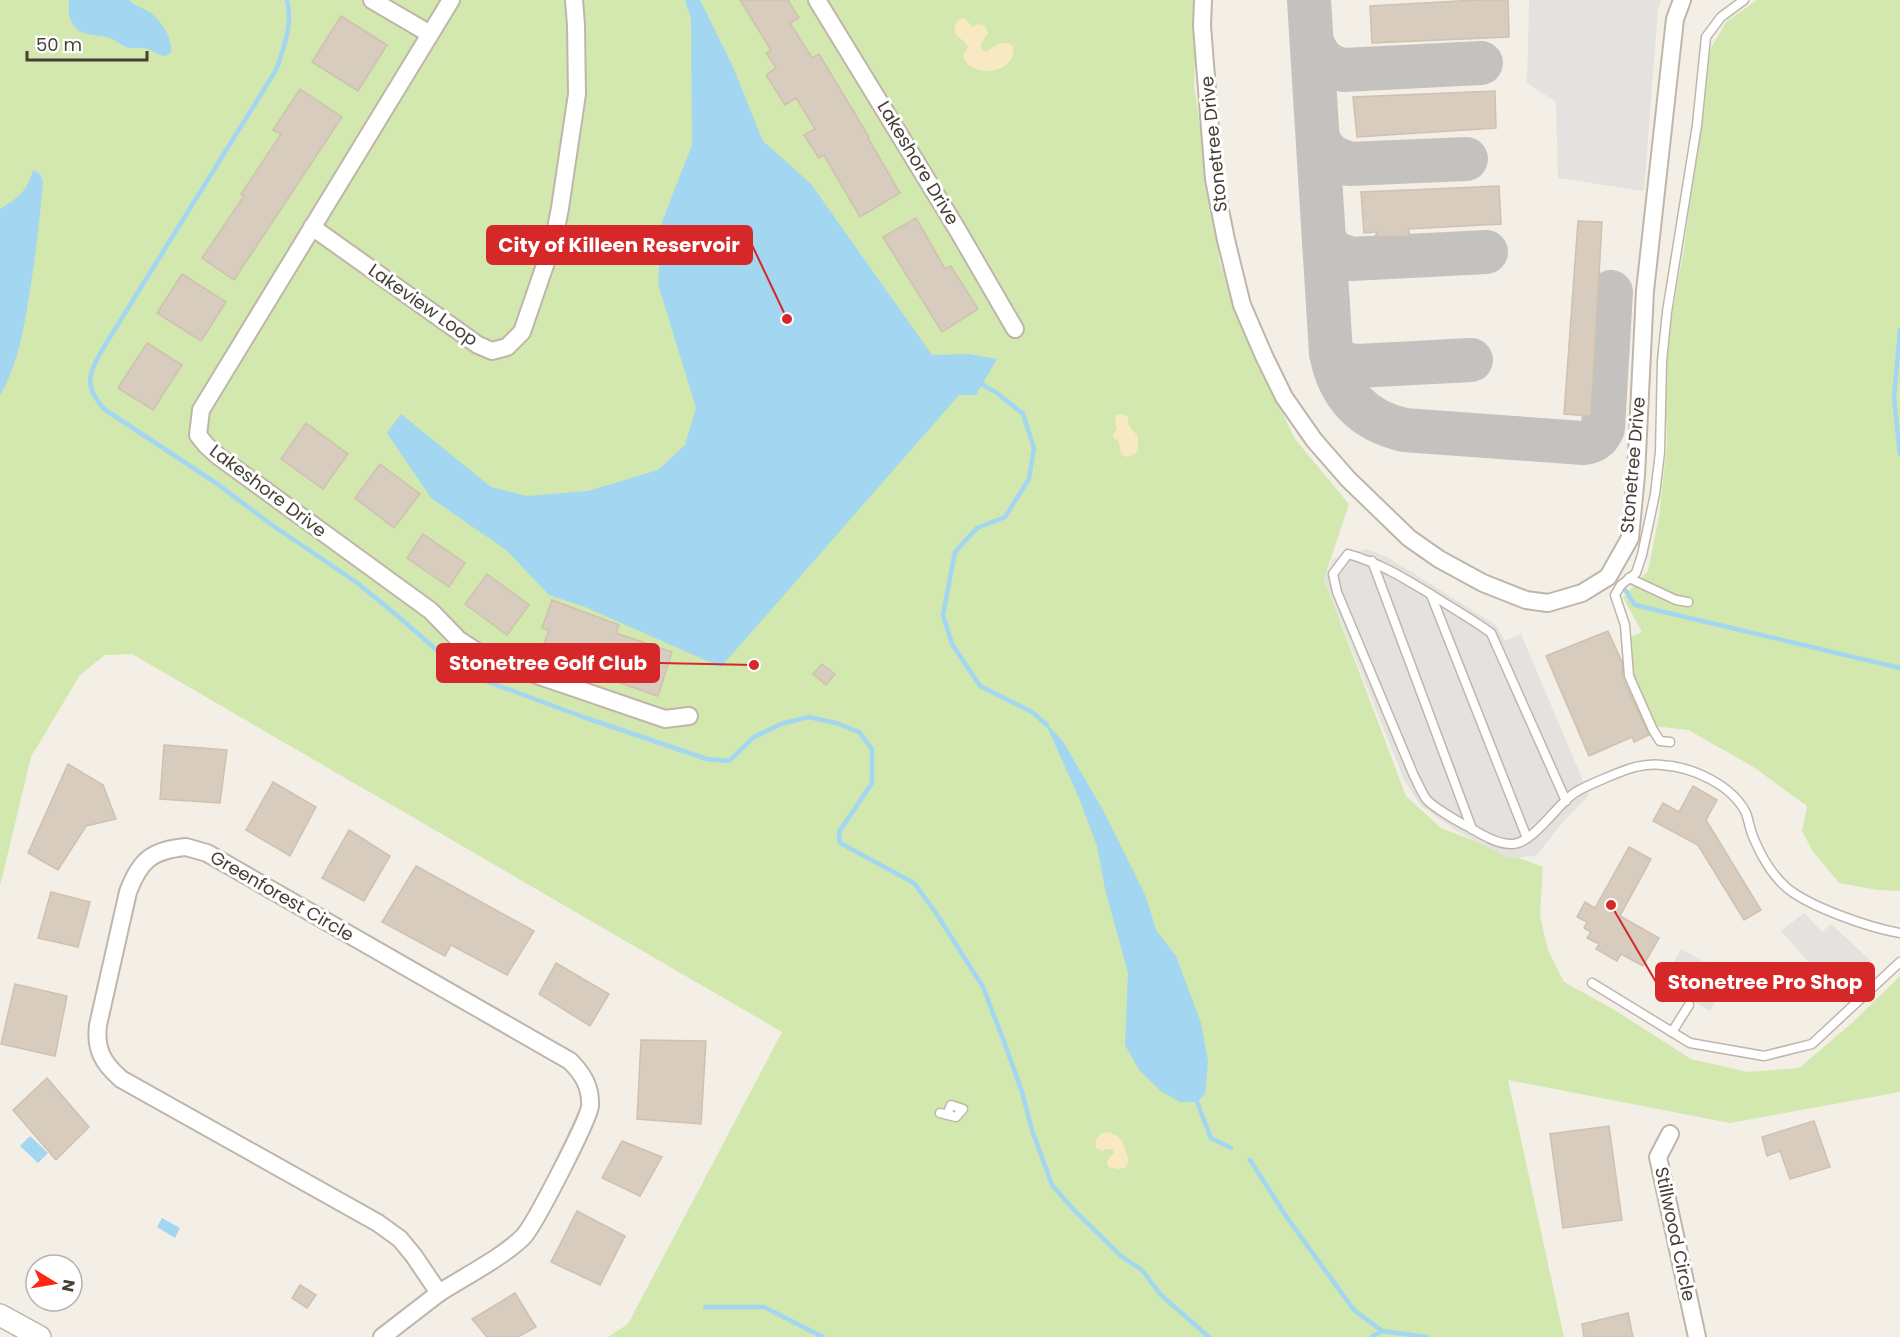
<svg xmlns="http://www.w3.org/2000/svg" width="1900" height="1337" viewBox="0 0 1900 1337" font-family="Poppins,sans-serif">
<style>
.green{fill:#d2e8af}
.sand{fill:#f8e9c2}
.parking{fill:#e4e2de}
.water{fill:#a2d6f1}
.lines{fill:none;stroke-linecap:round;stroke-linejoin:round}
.stream{stroke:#a2d6f1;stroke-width:4.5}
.taxiway{stroke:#c4c2be;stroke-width:44}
.building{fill:#d8ccbf;stroke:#d0c1af;stroke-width:1.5}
.service-casing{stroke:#bfb6a9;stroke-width:11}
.minor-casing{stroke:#bfb6a9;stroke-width:20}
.tertiary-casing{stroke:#bfb6a9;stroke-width:24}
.service{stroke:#fff;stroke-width:8}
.minor{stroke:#fff;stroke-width:16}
.tertiary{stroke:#fff;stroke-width:21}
.labels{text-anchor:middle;stroke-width:6;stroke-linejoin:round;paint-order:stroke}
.street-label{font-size:18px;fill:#463f35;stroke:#fff}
.leader{fill:none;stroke:#d62828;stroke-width:2}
.callout-dot{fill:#d62828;stroke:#fff;stroke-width:2}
.callout{fill:#d62828;stroke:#d62828;stroke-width:2}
.callout-label{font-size:20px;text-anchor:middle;font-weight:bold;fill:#fff}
</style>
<rect width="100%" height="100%" fill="#f3efe6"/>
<g class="green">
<polygon points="0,0 1197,0 1194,85 1220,263 1256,358 1295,439 1349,504 1324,579 1406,796 1441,828 1543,867 1540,916 1548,950 1564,982 1613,1009 1691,1059 1748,1072 1799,1068 1852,1023 1900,976 1900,1092 1730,1123 1508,1080 1564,1337 608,1337 628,1324 782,1032 132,654 105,655 80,675 31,757 0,886"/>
<polygon points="1757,0 1900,0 1900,891 1878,890 1839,883 1812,850 1802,831 1807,806 1752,766 1688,730 1654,726 1632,677 1629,638 1642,632 1623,597 1648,571 1659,516 1667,444 1664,360 1683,254 1711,48 1726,22"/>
</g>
<g class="sand">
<path d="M963 18 965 19 973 27 978 24 985 26 988 33 981 44 982 50 986 52C995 46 1003 38 1013 46 1018 76 967 79 963 55L968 47C963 36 949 38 957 21Z"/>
<polygon points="1120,414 1128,416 1128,424 1138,437 1138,451 1133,455 1126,457 1121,454 1119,442 1114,438 1113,435 1117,428 1115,420 1116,415"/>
<path d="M1106 1132C1123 1134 1124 1146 1129 1161L1125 1168 1119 1169 1108 1167 1107 1161 1114 1153 1113 1149H1107L1102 1151 1096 1148C1094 1140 1097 1135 1106 1132Z"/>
</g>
<g class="parking">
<polygon points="1529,0 1661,0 1658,9 1644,191 1558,178 1556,102 1527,83"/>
<polygon points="1366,549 1387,557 1496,625 1505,641 1521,634 1589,795 1563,822 1536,856 1508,858 1455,830 1421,806 1404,780 1324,579 1333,559"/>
<polygon points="1804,913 1822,932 1831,924 1871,961 1859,974 1837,994 1781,931"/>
<polygon points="1681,949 1730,976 1710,1011 1662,983"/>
</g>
<g class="water">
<path d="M69 0H129C134 6 139 6 146 10 159 17 173 37 171 52L166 56C158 56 153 50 145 48 139 47 132 49 126 47 120 45 116 40 110 38 99 34 83 37 75 27 68 19 68 9 69 0Z"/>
<polygon points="685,0 700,0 733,67 763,141 811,184 932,355 968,354 997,359 976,395 959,395 721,667 585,607 549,595 506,550 431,498 387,433 401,414 491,487 527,496 588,491 658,470 685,445 696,408 658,284 662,222 692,145 691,18"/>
<path d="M33 170 39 173 43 181C40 217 36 254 30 290 24 327 19 363 0 395V209C19 198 27 191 33 170Z"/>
<polygon points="1045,722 1062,740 1103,810 1146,897 1156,930 1176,956 1201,1023 1208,1061 1205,1094 1197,1102 1180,1102 1162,1092 1139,1070 1125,1045 1128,973 1105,889 1097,846 1079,798"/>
<polygon points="30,1136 48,1153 38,1163 20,1146"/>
<polygon points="162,1218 180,1228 175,1238 157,1227"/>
</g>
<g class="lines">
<g class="stream">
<path d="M287 0C293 25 284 47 276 70L102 350C88 375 84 386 104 409L216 483 272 525 356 582 399 617 440 653 456 670 586 718 707 759 729 761 754 737 781 724 809 717 836 723 859 732 872 749V783L839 832 840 843 914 883 936 913 983 987 1005 1044 1022 1092 1032 1130 1052 1185 1073 1209 1121 1256 1142 1270 1161 1295 1209 1337"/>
<polyline points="1900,330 1894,398 1900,454"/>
<polyline points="978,382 997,393 1023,414 1034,448 1029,479 1005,517 977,528 955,552 943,615 952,644 980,686 1032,712 1047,725"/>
<polyline points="1624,588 1635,605 1900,668"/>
<polyline points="1195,1097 1211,1138 1231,1148"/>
<polyline points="1250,1160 1288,1219 1354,1310 1382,1331 1427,1337"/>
<polyline points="705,1307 764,1307 823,1337"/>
<polyline points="1372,1337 1382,1331"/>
</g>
<g class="taxiway">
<path d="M1309 0 1331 353C1339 395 1362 420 1404 430L1583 443C1593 442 1599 438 1603 428L1611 292"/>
<path d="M1312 42C1318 58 1327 67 1344 70L1481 63"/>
<polyline points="1318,138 1321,145 1330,156 1349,164 1466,159"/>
<polyline points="1324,241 1335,253 1351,259 1486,252"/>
<path d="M1331 353C1338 362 1345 365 1357 366L1471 360"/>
</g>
</g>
<g class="building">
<polygon points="740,0 788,0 799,18 790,23 812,58 819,54 869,137 868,138 900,193 860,217 824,155 819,158 804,135 815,129 796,98 785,105 766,75 776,68 766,53 771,50"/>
<polygon points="1477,0 1508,0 1509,37 1372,43 1370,6"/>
<polygon points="341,16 387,45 358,91 312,62"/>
<polygon points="300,89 342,117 234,280 202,258 244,196 241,194 281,134 273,130"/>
<polygon points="1495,91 1496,128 1357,137 1353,97"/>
<polygon points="1499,186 1501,224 1408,229 1410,236 1375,237 1377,232 1364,233 1361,192"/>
<polygon points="916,218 945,269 951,266 978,309 942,332 883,237"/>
<polygon points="1578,221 1602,222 1591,416 1564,414"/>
<polygon points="182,274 226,302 201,341 157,313"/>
<polygon points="147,343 182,365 153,410 118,388"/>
<polygon points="306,423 348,454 323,489 281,459"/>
<polygon points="380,464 420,494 394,528 355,498"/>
<polygon points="423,534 465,563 449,587 407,558"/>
<polygon points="487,574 529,605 507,635 465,604"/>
<polygon points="552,600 619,625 616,633 672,652 658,696 608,679 610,672 542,649 549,630 542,628"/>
<polygon points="1608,631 1622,662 1623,679 1649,735 1634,742 1632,737 1589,756 1546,656"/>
<polygon points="822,664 835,674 826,685 813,674"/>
<polygon points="164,745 227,750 220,803 160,799"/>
<polygon points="68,764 103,785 116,819 86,826 58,870 28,853"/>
<polygon points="273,782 316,807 290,856 246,830"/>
<polygon points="1693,786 1717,800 1706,820 1761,910 1744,920 1698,845 1653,821 1663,803 1679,812"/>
<polygon points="349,830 390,856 364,901 322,878"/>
<polygon points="1629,847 1651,859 1620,916 1659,938 1643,966 1621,954 1617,961 1596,949 1599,944 1587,938 1591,932 1584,928 1587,922 1577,917 1585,902 1595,908"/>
<polygon points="416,866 534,931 507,975 451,945 445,956 382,922"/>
<polygon points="51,892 90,902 78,947 38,938"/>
<polygon points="556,963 609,994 590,1026 539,994"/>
<polygon points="15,984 67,996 55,1056 1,1044"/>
<polygon points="641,1040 706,1041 701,1124 637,1119"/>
<polygon points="47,1078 89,1127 56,1160 13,1110"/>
<polygon points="1814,1121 1830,1167 1790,1179 1780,1151 1767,1156 1762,1137"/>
<polygon points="1609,1126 1622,1220 1563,1228 1550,1134"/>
<polygon points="622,1141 662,1157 640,1196 602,1178"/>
<polygon points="577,1211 625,1236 600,1285 551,1262"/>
<polygon points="300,1285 316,1295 307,1308 292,1298"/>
<polygon points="515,1293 536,1327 518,1337 487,1337 472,1319"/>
<polygon points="1628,1313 1633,1337 1584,1337 1582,1324"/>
</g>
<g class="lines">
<defs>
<g id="service">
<polyline points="1372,561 1472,829"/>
<polyline points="1629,578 1676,600 1688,602"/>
<polyline points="1431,595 1527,838"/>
<polyline points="1670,742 1660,741 1653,730 1629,676 1625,625 1615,595 1621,585 1636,573 1642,555 1655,494 1660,452 1662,361 1667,312 1697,125 1706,37 1721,17 1744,0"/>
<path d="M1566 801 1491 633C1472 619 1452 608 1432 595 1402 577 1382 564 1348 554L1333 574 1337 592 1414 776C1418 783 1422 794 1427 800 1435 808 1458 822 1469 827 1481 834 1496 844 1511 844 1532 845 1556 806 1573 794 1582 787 1624 770 1635 767 1644 765 1654 764 1662 765 1693 767 1732 785 1746 813 1749 821 1750 831 1754 839 1761 856 1773 876 1787 888 1810 907 1870 928 1900 933"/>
<polyline points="1592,983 1690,1043 1764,1056 1812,1044 1900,962"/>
<polyline points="1672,1032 1689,1005"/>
<polyline points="940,1113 956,1117 963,1109 951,1105 947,1115"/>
</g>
<g id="minor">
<polyline points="372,0 430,34"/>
<polyline points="451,0 201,410 198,435 206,445 218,456 431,611 459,640 487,658 665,719 689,716"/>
<polyline points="817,0 957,229 1015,329"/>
<polyline points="1203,0 1202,26 1214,179 1226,240 1242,305 1264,356 1284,397 1314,440 1348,479 1409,538 1439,559 1483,583 1526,600 1548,603 1582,593 1608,577 1630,538 1636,475 1645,291 1675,19 1682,0"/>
<polyline points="312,227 478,345 492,351 507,347 522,332 554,239 560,208 577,94 576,25 574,0"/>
<path d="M186 847 207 853 570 1061C583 1074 591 1087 590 1106 589 1119 534 1226 523 1237 503 1257 464 1277 439 1293L414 1256 400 1239 378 1223 121 1079C103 1063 95 1050 98 1025L128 892C140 860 152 850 186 847Z"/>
<polyline points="1670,1134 1658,1157 1697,1337"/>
<polyline points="382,1337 439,1293"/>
</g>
<polyline id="tertiary" points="0,1315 40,1337"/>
</defs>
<use href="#service" class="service-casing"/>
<use href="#minor" class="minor-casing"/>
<use href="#tertiary" class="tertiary-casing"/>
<use href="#service" class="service"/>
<use href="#minor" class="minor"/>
<use href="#tertiary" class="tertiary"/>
</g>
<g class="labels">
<g class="street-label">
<text transform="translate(1214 144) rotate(-96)" y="6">Stonetree Drive</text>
<text transform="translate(918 163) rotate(59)" y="6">Lakeshore Drive</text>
<text transform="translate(423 305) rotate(35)" y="6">Lakeview Loop</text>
<text transform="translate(1633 465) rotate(-85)" y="6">Stonetree Drive</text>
<text transform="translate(268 491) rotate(37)" y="6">Lakeshore Drive</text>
<text transform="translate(282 896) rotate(30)" y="6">Greenforest Circle</text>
<text transform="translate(1675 1234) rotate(78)" y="6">Stillwood Circle</text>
</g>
</g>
<path class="leader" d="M787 319L752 245M754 665L659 663M1611 905L1656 982"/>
<g class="callout-dot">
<circle cx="787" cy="319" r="6"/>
<circle cx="754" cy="665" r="6"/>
<circle cx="1611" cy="905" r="6"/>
</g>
<g class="callout">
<rect x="487" y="226" width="265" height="38" rx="6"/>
<rect x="437" y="644" width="222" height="38" rx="6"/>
<rect x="1656" y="963" width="218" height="38" rx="6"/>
</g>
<g class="callout-label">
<text x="619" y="252">City of Killeen Reservoir</text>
<text x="548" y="670">Stonetree Golf Club</text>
<text x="1765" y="989">Stonetree Pro Shop</text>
</g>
<g transform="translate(54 1283) rotate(101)"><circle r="28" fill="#ffffff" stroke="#b5b2ae" stroke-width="1.5"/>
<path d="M0-4.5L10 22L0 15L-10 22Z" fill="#fc2815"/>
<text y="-9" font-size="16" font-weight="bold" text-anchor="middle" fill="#463f35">N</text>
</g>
<path d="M27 51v9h120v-9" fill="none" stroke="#463f35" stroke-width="3"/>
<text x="36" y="51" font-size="18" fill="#463f35" stroke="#ffffff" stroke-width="4.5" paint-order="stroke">50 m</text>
</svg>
